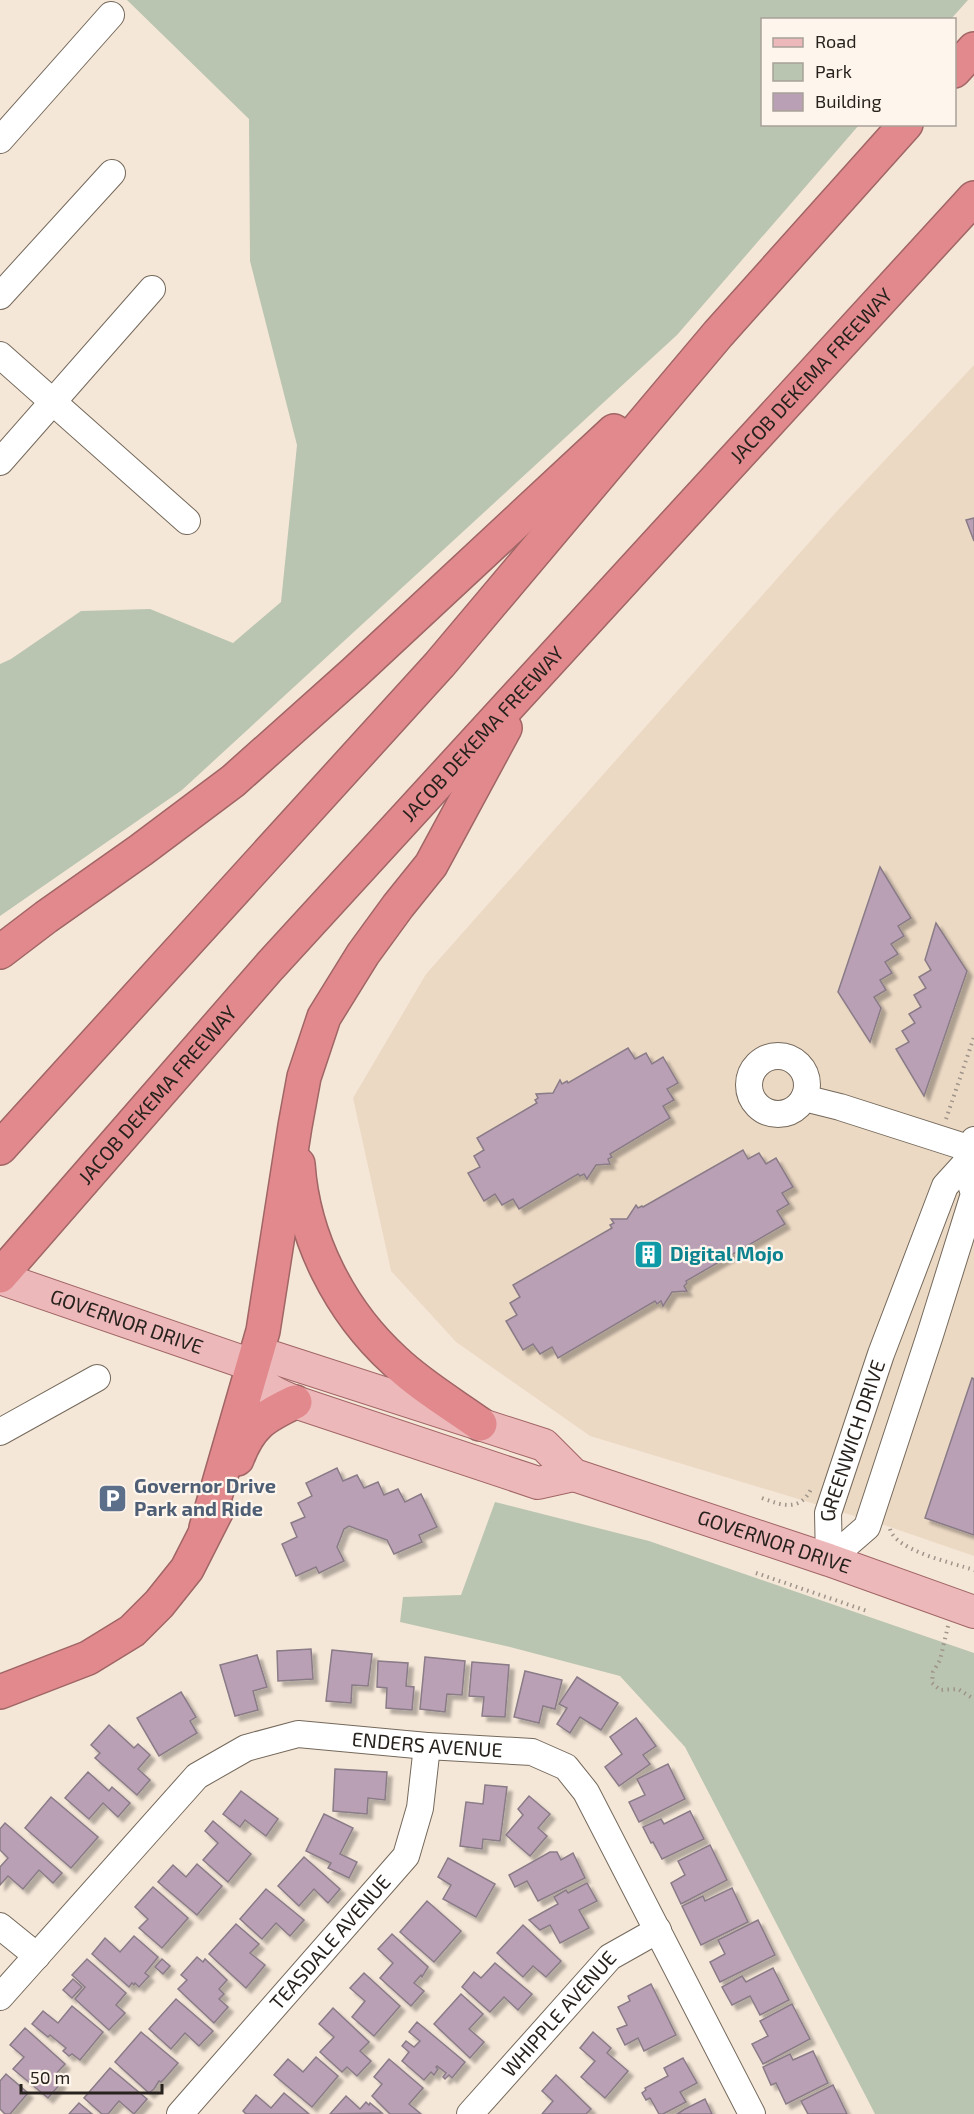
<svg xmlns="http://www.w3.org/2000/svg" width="974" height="2114" viewBox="0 0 974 2114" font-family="'Exo 2',sans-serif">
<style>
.built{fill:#ecd9c4}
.green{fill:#b9c5b0}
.building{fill:#baa0b5;stroke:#897b87;stroke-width:1.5;filter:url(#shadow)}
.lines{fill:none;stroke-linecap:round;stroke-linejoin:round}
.minor-casing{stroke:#74695b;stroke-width:28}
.major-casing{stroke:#a06565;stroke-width:34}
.highway-casing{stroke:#a06565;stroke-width:36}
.path{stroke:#9e9489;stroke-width:4;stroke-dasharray:1.5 4.5;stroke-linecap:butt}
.minor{stroke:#fff;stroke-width:26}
.major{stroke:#edb8ba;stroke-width:32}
.highway{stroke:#e1898c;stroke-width:33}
.labels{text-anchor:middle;stroke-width:4.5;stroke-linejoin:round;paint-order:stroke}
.street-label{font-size:20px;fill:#27221d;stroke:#fef5ec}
.culture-label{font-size:20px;font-weight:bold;fill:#0d838f;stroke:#fef5ec;text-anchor:start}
.service-label{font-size:20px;font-weight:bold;fill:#4e5e75;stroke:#fef5ec;text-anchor:start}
</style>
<defs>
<filter id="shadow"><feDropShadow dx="5" dy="5" stdDeviation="1.5" flood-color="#0004"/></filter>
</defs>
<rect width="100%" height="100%" fill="#f5e7d8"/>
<polygon class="built" points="974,365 974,1556 884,1525 590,1436 456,1342 391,1271 353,1098 426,974 837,511"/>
<g class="green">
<polygon points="127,0 968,0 951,19 762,20 762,124 859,125 677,335 182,790 0,916 0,664 11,659 81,611 150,609 233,643 281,602 297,445 250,261 249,119"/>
<polygon points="495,1502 649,1541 974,1653 974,2114 875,2114 685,1747 620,1676 510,1647 400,1622 403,1597 461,1595"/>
</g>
<g class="building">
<polygon points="974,518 974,541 966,520"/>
<polygon points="880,867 911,918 898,926 904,936 891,944 898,954 885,962 892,973 880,980 886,990 874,997 881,1008 870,1042 838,992"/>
<polygon points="936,923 967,971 924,1096 896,1049 909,1042 902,1031 915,1023 909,1014 921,1007 914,995 926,988 919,977 931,970 925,960"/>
<polygon points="628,1048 635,1059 646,1053 652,1064 663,1057 678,1083 667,1089 674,1100 663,1106 670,1118 610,1154 612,1157 608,1159 610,1164 596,1165 587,1179 584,1174 580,1176 578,1174 519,1209 513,1199 502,1205 495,1194 484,1201 468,1173 480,1167 474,1156 484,1150 477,1138 537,1103 535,1100 538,1098 536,1094 553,1093 560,1080 562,1084 567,1081 568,1083"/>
<polygon points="743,1150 748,1159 759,1153 766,1164 776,1158 793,1187 782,1193 789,1204 777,1211 785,1224 686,1281 687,1283 684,1286 687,1291 672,1292 663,1306 661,1301 657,1304 655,1301 558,1358 552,1347 540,1354 533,1344 523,1350 506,1321 517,1315 510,1303 520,1297 513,1285 612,1228 610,1225 614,1223 611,1219 627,1219 636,1205 638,1208 642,1206 643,1207"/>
<polygon points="972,1378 974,1379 974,1535 925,1518"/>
<polygon points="337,1468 343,1481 357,1475 364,1488 378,1482 384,1495 398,1489 405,1502 421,1494 437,1527 419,1535 422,1542 394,1554 387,1540 349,1526 344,1529 337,1547 344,1561 319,1573 316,1567 296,1576 282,1544 297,1537 291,1523 305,1517 298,1503 312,1496 306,1483"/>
<polygon points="311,1649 313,1679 278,1681 277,1651"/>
<polygon points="332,1650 372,1654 368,1686 352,1685 351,1703 326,1701"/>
<polygon points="257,1655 267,1687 253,1691 258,1710 235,1716 220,1665"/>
<polygon points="425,1657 465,1661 462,1695 447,1694 445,1712 420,1709"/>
<polygon points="378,1661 408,1663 406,1686 414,1687 412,1710 386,1708 387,1688 377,1687"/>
<polygon points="472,1662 509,1665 505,1717 482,1716 484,1697 469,1696"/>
<polygon points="525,1671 562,1680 555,1709 543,1706 539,1723 514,1717"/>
<polygon points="577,1677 618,1703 601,1730 580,1717 570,1733 557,1724 567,1708 559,1704"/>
<polygon points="181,1692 196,1717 190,1721 197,1733 159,1756 137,1718"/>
<polygon points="636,1718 656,1746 643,1755 650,1764 619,1786 605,1767 622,1754 610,1737"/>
<polygon points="109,1725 134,1748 138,1744 150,1755 138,1769 150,1780 137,1795 95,1758 100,1753 91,1745"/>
<polygon points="668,1764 685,1799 639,1822 629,1802 645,1795 637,1779"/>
<polygon points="335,1769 387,1772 385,1800 368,1798 367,1814 333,1811"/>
<polygon points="88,1772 109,1791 112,1787 130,1803 118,1817 103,1803 89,1819 65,1798"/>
<polygon points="485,1785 507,1787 500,1841 483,1839 482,1849 460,1846 466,1802 483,1804"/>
<polygon points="241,1791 278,1819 266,1836 245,1820 240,1827 223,1814"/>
<polygon points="529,1796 550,1814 538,1828 547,1836 530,1856 506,1835 523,1815 518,1809"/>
<polygon points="51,1797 98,1837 71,1868 25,1828"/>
<polygon points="690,1811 704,1839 662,1859 653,1842 651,1843 643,1827 661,1819 664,1824"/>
<polygon points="324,1814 353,1828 340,1854 357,1862 349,1878 328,1868 331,1863 306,1851"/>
<polygon points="213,1821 251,1854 228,1882 203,1860 218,1843 205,1831"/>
<polygon points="5,1823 62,1873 53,1883 39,1870 23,1889 8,1876 0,1885 0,1867 8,1858 0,1850 0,1829"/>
<polygon points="710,1845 727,1880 681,1904 671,1883 685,1875 678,1861"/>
<polygon points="550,1852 557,1852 561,1860 573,1853 585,1878 538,1901 527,1881 515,1887 509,1875"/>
<polygon points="304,1857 340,1889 328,1903 314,1889 299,1906 278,1886"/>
<polygon points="448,1858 495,1884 476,1917 443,1899 451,1885 438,1877"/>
<polygon points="197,1864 222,1886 197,1915 158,1882 173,1865 186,1877"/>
<polygon points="587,1883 597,1901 579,1910 589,1928 560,1943 550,1925 540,1930 529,1920 558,1904 554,1897 566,1890 568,1893"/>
<polygon points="153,1887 188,1918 162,1948 139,1928 148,1919 135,1907"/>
<polygon points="732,1888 748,1922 701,1945 682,1906 703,1896 705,1901"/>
<polygon points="266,1889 304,1920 290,1936 276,1923 262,1939 240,1919"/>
<polygon points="427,1901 461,1931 434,1962 400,1932"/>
<polygon points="758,1920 775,1955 720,1982 710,1962 725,1954 718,1940"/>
<polygon points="236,1924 259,1944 250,1953 265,1965 246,1988 209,1954"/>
<polygon points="523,1925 561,1961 546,1977 533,1966 523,1977 497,1953"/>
<polygon points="392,1934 428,1967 422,1977 421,1975 414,1983 424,1991 411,2006 380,1978 393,1963 378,1949"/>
<polygon points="134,1936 158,1957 145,1973 149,1976 139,1987 135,1983 134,1985 132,1983 129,1987 92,1954 105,1938 120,1952"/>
<polygon points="197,1957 203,1962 205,1959 227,1980 219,1989 224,1994 219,1999 228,2007 214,2023 178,1989 187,1980 181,1975"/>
<polygon points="87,1959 126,1993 116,2005 125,2013 109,2030 75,1999 85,1987 72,1975"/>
<polygon points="162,1959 170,1966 163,1974 155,1967"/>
<polygon points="495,1963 532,1994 518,2010 504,1997 490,2012 462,1987 474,1972 481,1978"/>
<polygon points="773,1968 789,2000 760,2015 750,1996 732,2005 722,1987 742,1976 746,1982"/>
<polygon points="364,1973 400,2006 374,2036 352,2017 365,2001 350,1988"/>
<polygon points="73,1979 82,1987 72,1998 63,1990"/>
<polygon points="651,1984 676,2035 644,2051 638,2038 625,2045 617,2029 627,2025 618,2007 630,2001 628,1996"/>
<polygon points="461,1994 483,2014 469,2029 484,2042 470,2058 434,2024"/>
<polygon points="176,1999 213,2031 199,2046 185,2033 171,2049 149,2029"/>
<polygon points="792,2004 810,2039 763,2064 752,2044 768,2036 760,2021"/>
<polygon points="72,2006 103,2032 80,2060 72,2054 69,2056 63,2051 66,2048 50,2035 48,2037 32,2024 43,2011 58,2023"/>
<polygon points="333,2008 369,2042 360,2051 371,2061 357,2076 347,2067 342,2072 320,2052 334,2037 319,2024"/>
<polygon points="417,2022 465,2062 452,2078 449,2075 445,2079 443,2077 446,2073 437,2066 436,2067 438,2069 434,2075 431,2072 424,2080 402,2061 409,2052 402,2046 406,2041 414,2047 420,2041 409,2032"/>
<polygon points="25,2028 65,2064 54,2076 61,2083 48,2098 13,2069 24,2057 10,2045"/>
<polygon points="141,2032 178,2063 165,2078 161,2082 159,2081 154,2089 149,2093 115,2062"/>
<polygon points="593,2032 611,2048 607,2053 628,2071 605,2098 581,2077 595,2061 580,2048"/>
<polygon points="813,2051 828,2083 786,2104 776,2083 771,2085 763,2067 790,2054 793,2060"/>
<polygon points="316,2057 338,2076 312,2107 274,2075 288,2059 303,2072"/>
<polygon points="683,2058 697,2083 680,2092 686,2102 663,2114 659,2114 650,2098 646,2100 642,2093 646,2090 645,2088 668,2076 664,2068"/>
<polygon points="389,2059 423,2088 409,2104 421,2114 390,2114 372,2096 382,2084 374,2077"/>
<polygon points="110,2068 147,2099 134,2114 119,2101 108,2114 102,2114 84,2098"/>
<polygon points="6,2074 28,2093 10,2114 5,2114 0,2109 0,2081"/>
<polygon points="556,2075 591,2109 586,2114 542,2114 553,2101 542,2091"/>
<polygon points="833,2085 847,2114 808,2114 801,2101"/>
<polygon points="284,2093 309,2114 246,2114 243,2111 256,2095 271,2108"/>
<polygon points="346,2096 360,2109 366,2102 369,2105 370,2103 382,2113 330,2114"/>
<polygon points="705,2099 712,2114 677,2114 685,2109"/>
<polygon points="79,2103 92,2114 69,2114"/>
</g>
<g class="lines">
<defs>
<g id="minor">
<polyline points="0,140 111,15"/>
<polyline points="0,296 112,173"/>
<polyline points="0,355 187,521"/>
<polyline points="0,462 152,289"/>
<circle cx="778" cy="1085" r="29"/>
<polyline points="804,1098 840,1107 971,1149"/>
<polyline points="0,1432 97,1378"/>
<path id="s1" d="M829 1560 828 1513 881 1354 945 1186 965 1164 974 1140"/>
<polyline points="829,1560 867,1527 930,1335 974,1194 965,1164"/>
<polyline points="0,1926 37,1956"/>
<path id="s2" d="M0 1997 197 1776 246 1748 298 1734 427 1746 532 1752 566 1767 586 1792 752 2114"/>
<path id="s3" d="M180 2114 406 1856 420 1808 427 1746"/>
<path id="s4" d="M470 2114 610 1957 658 1930"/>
</g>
<g id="major">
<path id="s5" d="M0 1278 252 1365C264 1391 270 1391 295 1402L538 1483 574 1475"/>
<path id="s6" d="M252 1365 270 1357 275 1358 544 1445 574 1475 829 1560 974 1612"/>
</g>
<g id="highway">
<polyline points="954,71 974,49"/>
<polyline points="0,952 46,917 141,850 233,781 354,673 614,431"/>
<polyline points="0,1148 440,664 718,334 906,124"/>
<path d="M298 1164C303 1238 340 1311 395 1361 420 1385 452 1404 480 1424"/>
<path id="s7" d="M0 1276 270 966 974 198"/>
<path d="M237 1459C250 1425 263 1417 295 1402"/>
<polyline points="206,1528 263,1331 295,1126 304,1077 324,1017 363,954 398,906 431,865 505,728"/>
<polyline points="0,1692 88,1658 132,1631 159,1604 187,1569 217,1510"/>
</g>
</defs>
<use href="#minor" class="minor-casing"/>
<use href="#major" class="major-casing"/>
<use href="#highway" class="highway-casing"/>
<g class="path">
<polyline points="946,1119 974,1037"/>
<path d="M762 1498C783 1506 801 1512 812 1487"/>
<path d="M890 1529C896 1551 953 1563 974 1570"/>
<polyline points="756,1573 867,1611"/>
<polyline points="948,1626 940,1660 933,1672 932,1683 940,1690 958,1689 974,1699"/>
</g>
<use href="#minor" class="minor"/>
<use href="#major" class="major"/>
<use href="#highway" class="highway"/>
</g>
<defs>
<symbol id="building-square" viewBox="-11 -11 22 22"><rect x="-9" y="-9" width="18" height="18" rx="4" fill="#0f9aa8" stroke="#fef5ec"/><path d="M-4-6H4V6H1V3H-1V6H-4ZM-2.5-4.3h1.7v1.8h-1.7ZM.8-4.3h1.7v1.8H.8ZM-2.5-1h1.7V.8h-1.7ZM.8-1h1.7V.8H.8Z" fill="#fff"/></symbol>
<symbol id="parking-square" viewBox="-11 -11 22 22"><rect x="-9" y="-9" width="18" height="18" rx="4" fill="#5c6f8a" stroke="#fef5ec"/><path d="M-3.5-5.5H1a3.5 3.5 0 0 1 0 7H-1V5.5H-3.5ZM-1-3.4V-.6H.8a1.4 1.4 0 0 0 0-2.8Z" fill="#fff"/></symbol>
</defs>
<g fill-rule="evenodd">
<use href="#building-square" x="632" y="1238" width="33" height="33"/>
<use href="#parking-square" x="96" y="1482" width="33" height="33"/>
</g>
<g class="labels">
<g class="street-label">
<text dy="7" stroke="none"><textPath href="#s7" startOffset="1212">JACOB DEKEMA FREEWAY</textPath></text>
<text dy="7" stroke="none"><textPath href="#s7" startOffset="726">JACOB DEKEMA FREEWAY</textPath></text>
<text dy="7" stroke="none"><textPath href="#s7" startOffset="240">JACOB DEKEMA FREEWAY</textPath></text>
<text dy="7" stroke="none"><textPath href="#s5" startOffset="134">GOVERNOR DRIVE</textPath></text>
<text dy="7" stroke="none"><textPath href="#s1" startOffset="123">GREENWICH DRIVE</textPath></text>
<text dy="7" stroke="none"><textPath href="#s6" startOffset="561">GOVERNOR DRIVE</textPath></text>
<text dy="7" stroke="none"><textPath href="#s2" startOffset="536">ENDERS AVENUE</textPath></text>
<text dy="7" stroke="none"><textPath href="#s3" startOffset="228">TEASDALE AVENUE</textPath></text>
<text dy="7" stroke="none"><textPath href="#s4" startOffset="134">WHIPPLE AVENUE</textPath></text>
</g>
<g class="culture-label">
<text x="670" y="1261">Digital Mojo</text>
</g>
<g class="service-label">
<text x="134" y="1493">Governor Drive<tspan x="134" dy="23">Park and Ride</tspan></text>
</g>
</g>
<rect x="761" y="18" width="195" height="108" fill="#fef5ec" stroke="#a8a199" stroke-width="1.5"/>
<rect x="773" y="38" width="30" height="9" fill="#edb8ba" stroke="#a8a199" stroke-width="1.5"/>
<text x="815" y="48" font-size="18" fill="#27221d">Road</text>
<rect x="773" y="63" width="30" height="18" fill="#b9c5b0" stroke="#a8a199" stroke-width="1.5"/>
<text x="815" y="78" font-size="18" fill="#27221d">Park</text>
<rect x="773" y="93" width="30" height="18" fill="#baa0b5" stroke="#a8a199" stroke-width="1.5"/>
<text x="815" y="108" font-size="18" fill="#27221d">Building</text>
<path d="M21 2084v9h141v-9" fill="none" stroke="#27221d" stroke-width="3"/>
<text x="30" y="2084" font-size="18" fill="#27221d" stroke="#fef5ec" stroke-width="4.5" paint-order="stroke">50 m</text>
</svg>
